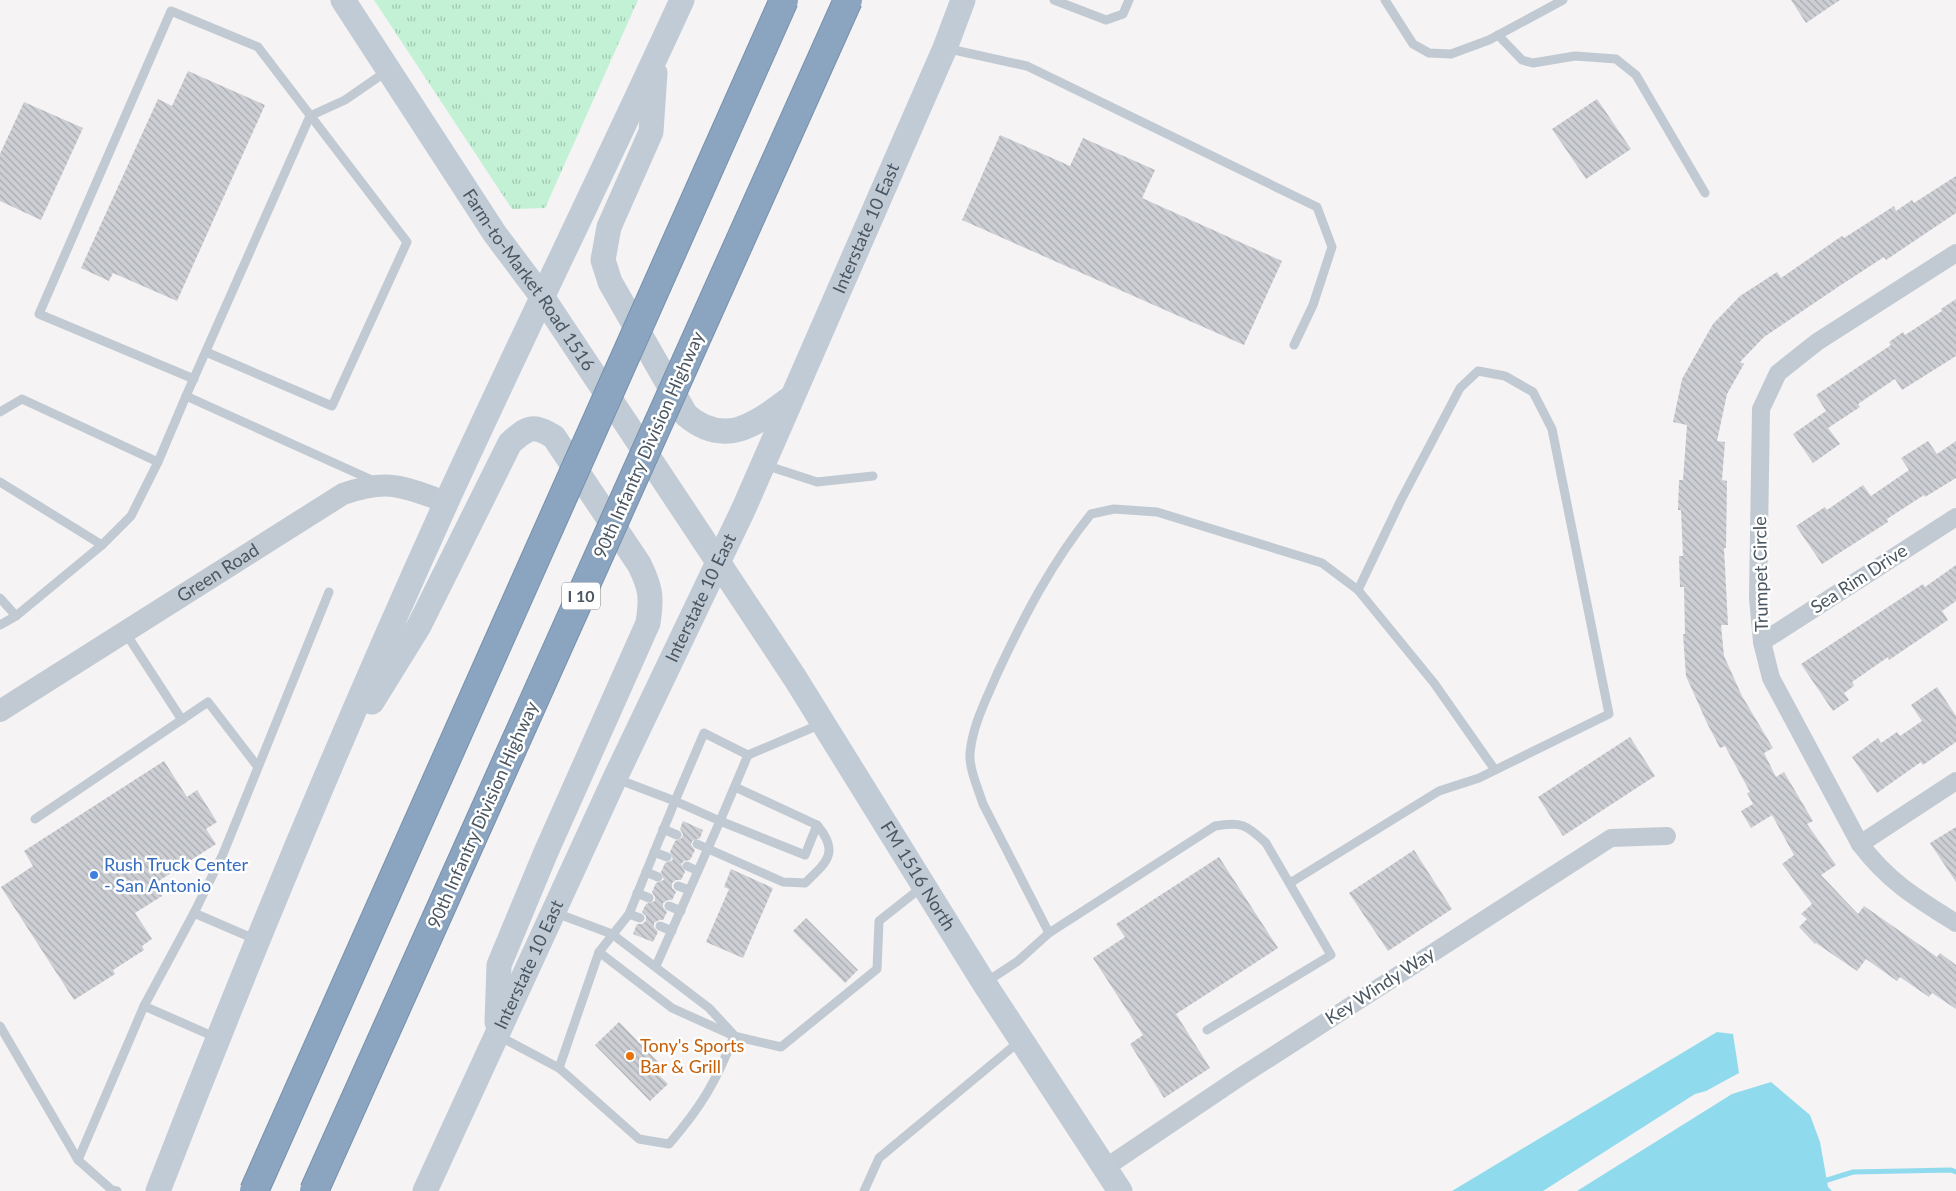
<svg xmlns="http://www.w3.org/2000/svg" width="1956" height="1191" viewBox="0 0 1956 1191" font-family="Lato,sans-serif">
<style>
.grass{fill:url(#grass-tufts)}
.water{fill:#90daee}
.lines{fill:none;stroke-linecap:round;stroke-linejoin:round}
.stream{stroke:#90daee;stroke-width:5}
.building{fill:url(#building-back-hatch)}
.service{stroke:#c1cad2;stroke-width:9}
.minor{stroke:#c1cad2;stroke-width:18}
.tertiary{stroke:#c1cad2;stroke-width:22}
.secondary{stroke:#c1cbd6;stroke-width:25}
.motorway-bridge-casing{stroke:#7690ad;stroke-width:30;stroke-linecap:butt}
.motorway-bridge{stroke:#8ba5c1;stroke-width:28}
.shop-dot{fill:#3f7fe0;stroke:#fff;stroke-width:2}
.food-dot{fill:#e8710a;stroke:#fff;stroke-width:2}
.labels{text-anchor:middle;stroke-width:5;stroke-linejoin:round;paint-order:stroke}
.shield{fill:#fff;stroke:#808990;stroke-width:1}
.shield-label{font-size:16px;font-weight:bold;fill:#4a5661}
.street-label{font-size:18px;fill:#4a5661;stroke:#fff}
.shop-label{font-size:18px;fill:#366cbe;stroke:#fff;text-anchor:start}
.food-label{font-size:18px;fill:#c56008;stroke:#fff;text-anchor:start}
</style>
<defs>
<pattern id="grass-tufts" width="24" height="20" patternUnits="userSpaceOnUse" patternTransform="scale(1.25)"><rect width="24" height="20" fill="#c3f1d5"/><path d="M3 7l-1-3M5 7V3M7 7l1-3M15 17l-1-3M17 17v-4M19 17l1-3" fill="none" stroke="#a0c6b0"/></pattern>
<pattern id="building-back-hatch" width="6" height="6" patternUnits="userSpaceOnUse" patternTransform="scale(1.25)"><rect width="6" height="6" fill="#cdcfd5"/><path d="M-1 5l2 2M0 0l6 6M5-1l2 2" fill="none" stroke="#a8abb0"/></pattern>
</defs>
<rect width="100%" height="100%" fill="#f5f3f3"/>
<polygon class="grass" points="374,0 638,0 545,208 512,209"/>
<g class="water">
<polygon points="1717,1032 1733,1034 1739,1073 1706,1091 1695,1094 1543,1191 1452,1191"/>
<polygon points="1771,1082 1810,1115 1820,1142 1828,1187 1832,1191 1577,1191 1732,1094"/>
</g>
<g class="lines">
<polyline class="stream" points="1821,1182 1853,1172 1951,1170 1956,1172"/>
</g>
<g class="building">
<polygon points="1791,0 1840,0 1806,23"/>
<polygon points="188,71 265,105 177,301 113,273 109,281 81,268 158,99 172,106"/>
<polygon points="1597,99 1631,149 1586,179 1552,129"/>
<polygon points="24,102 83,128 41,220 0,201 0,154"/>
<polygon points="1000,135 1070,166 1083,138 1155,170 1142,198 1282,261 1244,345 962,220"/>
<polygon points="1956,176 1956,213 1886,260 1884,257 1841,285 1764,337 1740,362 1744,364 1727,394 1717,441 1725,442 1722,480 1727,481 1726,548 1724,548 1728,625 1721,625 1724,656 1742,696 1773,748 1764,753 1776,777 1784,772 1813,821 1807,824 1836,865 1821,875 1858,914 1864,906 1937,957 1940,953 1956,965 1956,1009 1932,993 1929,997 1900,977 1897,981 1866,959 1857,971 1816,943 1815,944 1799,927 1807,919 1801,914 1812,904 1782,864 1794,855 1772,815 1751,828 1741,811 1753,804 1747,793 1750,792 1725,746 1720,748 1707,723 1686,676 1683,634 1685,634 1684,587 1680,587 1679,556 1683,556 1681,510 1678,510 1679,480 1683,480 1687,425 1673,422 1682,379 1713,324 1740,296 1777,272 1781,278 1842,236 1844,238 1894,206 1896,211 1912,200 1914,203"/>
<polygon points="1956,299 1956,356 1902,390 1895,379 1858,404 1860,407 1828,428 1840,444 1813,463 1793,434 1826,411 1816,395 1891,345 1889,342 1903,332 1905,335 1942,311 1941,309"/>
<polygon points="1928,441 1937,454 1956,441 1956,478 1925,497 1924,495 1887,519 1888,522 1822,564 1796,526 1825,507 1827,510 1863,485 1871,496 1909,470 1901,458"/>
<polygon points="1956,565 1956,601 1942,611 1948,620 1889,660 1888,657 1852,682 1854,686 1844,693 1849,700 1833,711 1801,664 1923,584 1925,587"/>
<polygon points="1937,687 1956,716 1956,742 1923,765 1921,762 1877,793 1852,757 1878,738 1881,743 1897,732 1900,736 1922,721 1911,705"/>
<polygon points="1630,737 1655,776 1563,836 1538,797"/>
<polygon points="164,761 187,797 197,790 217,822 206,829 216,844 154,884 162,896 135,913 152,939 142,946 144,950 113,970 115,974 74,1000 1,887 33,866 24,851"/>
<polygon points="683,821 703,830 700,838 692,841 691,845 695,850 690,860 684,861 681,864 685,872 681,880 676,880 672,883 672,888 676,892 672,900 668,900 663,903 663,907 667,912 663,920 659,920 654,923 654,927 658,932 653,942 633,934 637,924 642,924 646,921 646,916 642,912 646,904 655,901 655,897 652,892 656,883 664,880 661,872 665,863 673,860 670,852 675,841 682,838 683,834 680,829"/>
<polygon points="1956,827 1956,882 1930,843"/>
<polygon points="1414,850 1452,909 1388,951 1349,893"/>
<polygon points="1219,857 1278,948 1176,1014 1210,1068 1164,1098 1130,1044 1143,1035 1093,958 1125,937 1116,924"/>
<polygon points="731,869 773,888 743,958 706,942 729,889 724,887"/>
<polygon points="806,918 858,970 845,983 793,931"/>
<polygon points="619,1022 664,1068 658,1074 668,1084 650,1101 595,1045"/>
</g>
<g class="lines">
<g class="service">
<polyline points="1054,0 1106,20 1123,14 1129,0"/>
<polyline points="1385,0 1413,44 1429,53 1451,54 1489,40 1563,0"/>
<polyline points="1498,35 1522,60 1533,63 1575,56 1616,59 1636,75 1705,193"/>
<polyline points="945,48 1027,66 1317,207 1332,247 1313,305 1294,345"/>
<polyline points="194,379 39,314 171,11 258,47 407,242 332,406 206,352"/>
<polyline points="0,412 22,399 158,462"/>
<polyline points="765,465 817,482 873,476"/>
<polyline points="374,481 186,396 310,116 345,100 387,71"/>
<polyline points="0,482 102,545"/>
<polyline points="0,598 16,616"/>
<polyline points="0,625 16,616 102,545 131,516 158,462 186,396"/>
<polyline points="125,632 182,720"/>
<polyline points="617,779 675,801 704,733 748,755 821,724"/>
<polyline points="35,819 208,702 258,767"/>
<polyline points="663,829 677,835"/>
<path d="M697 844 783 882 805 883C827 862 840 852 817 825"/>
<polyline points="654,852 667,857"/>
<polyline points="687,866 698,871"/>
<polyline points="646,872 658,877"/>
<polyline points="1290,883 1439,791 1479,778 1609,714 1552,429 1533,392 1505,376 1478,371 1460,388 1401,500 1358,590"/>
<polyline points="678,886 689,890"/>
<polyline points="637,893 649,898"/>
<polyline points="669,906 681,911"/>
<polyline points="556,913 612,934 709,1008 733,1034"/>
<polyline points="629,914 640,918"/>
<polyline points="660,926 672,931"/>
<path d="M1049 933 983 804C978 788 969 769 970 753 973 724 986 700 997 674 1023 618 1052 562 1091 514L1114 509 1157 512 1322 563 1358 590 1434 683 1495 770"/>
<polyline points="257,940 194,913 223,854 329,592"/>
<polyline points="599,952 672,1008 734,1036 781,1047 877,969 879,921 922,887"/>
<polyline points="656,966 720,821 805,855 817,825 735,787"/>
<path d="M986 982 1018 961 1049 933 1215 826C1241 821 1247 825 1266 843L1331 955 1207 1030"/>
<polyline points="144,1006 194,913"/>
<polyline points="0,1026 78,1160 112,1190 117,1191"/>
<polyline points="499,1036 559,1068 599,952 629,914 675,801 720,821 748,755"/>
<path d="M559 1068 639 1139 669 1144C701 1107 716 1082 734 1036"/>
<polyline points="78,1160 144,1006 217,1038"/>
<polyline points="864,1191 879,1158 1021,1040"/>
</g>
<g class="minor">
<path d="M1956 253 1817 342 1778 373 1761 409 1758 598 1762 642 1771 678 1860 844C1889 882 1916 898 1956 923"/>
<polyline points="1762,642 1956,517"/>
<polyline points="1860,844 1956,781"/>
<polyline points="1105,1168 1240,1077 1611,838 1667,836"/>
</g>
<path class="tertiary" id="s1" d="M0 711 343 494C390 478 402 487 447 502"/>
<g class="secondary">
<path id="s2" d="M343 0 495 234 543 298 795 678 984 983 1120 1191"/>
<path d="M655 73 651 132 609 227 603 260 610 282 686 415C726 449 757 423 792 397"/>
<path d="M372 702 419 626 510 443C528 427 533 424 554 437L639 564C651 588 652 597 648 623L546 852 499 965 497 1022"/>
<path d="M158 1191C248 959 343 730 446 503 523 335 605 168 682 0"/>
<path id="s3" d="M425 1191 615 778 744 508 945 48 963 0"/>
</g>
<defs>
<g id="motorway-bridge">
<polyline points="254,1191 784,0"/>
<polyline points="314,1191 848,0"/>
</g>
</defs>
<use href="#motorway-bridge" class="motorway-bridge-casing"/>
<use href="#motorway-bridge" class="motorway-bridge"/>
</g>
<circle class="shop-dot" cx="94" cy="875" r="5"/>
<circle class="food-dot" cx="630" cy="1056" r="5"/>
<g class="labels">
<rect class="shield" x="562" y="582.5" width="38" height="27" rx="4"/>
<g class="shield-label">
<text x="581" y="602">I 10</text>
</g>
<g class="street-label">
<text dy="6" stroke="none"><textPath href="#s3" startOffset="1059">Interstate 10 East</textPath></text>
<text dy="6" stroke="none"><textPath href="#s2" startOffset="336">Farm-to-Market Road 1516</textPath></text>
<text transform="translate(649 445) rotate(-66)" y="6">90th Infantry Division Highway</text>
<text dy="6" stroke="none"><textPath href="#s1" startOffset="258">Green Road</textPath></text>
<text transform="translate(1761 574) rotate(-91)" y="6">Trumpet Circle</text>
<text transform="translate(1859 579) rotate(-33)" y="6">Sea Rim Drive</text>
<text dy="6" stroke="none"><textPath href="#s3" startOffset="654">Interstate 10 East</textPath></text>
<text transform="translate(483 815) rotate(-66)" y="6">90th Infantry Division Highway</text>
<text dy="6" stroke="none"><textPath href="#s2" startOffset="1048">FM 1516 North</textPath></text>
<text dy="6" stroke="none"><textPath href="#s3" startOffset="249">Interstate 10 East</textPath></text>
<text transform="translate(1380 986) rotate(-33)" y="6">Key Windy Way</text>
</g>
<g class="shop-label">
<text x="104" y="871">Rush Truck Center<tspan x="104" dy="21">- San Antonio</tspan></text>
</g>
<g class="food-label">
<text x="640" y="1052">Tony's Sports<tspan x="640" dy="21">Bar &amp; Grill</tspan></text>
</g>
</g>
</svg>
